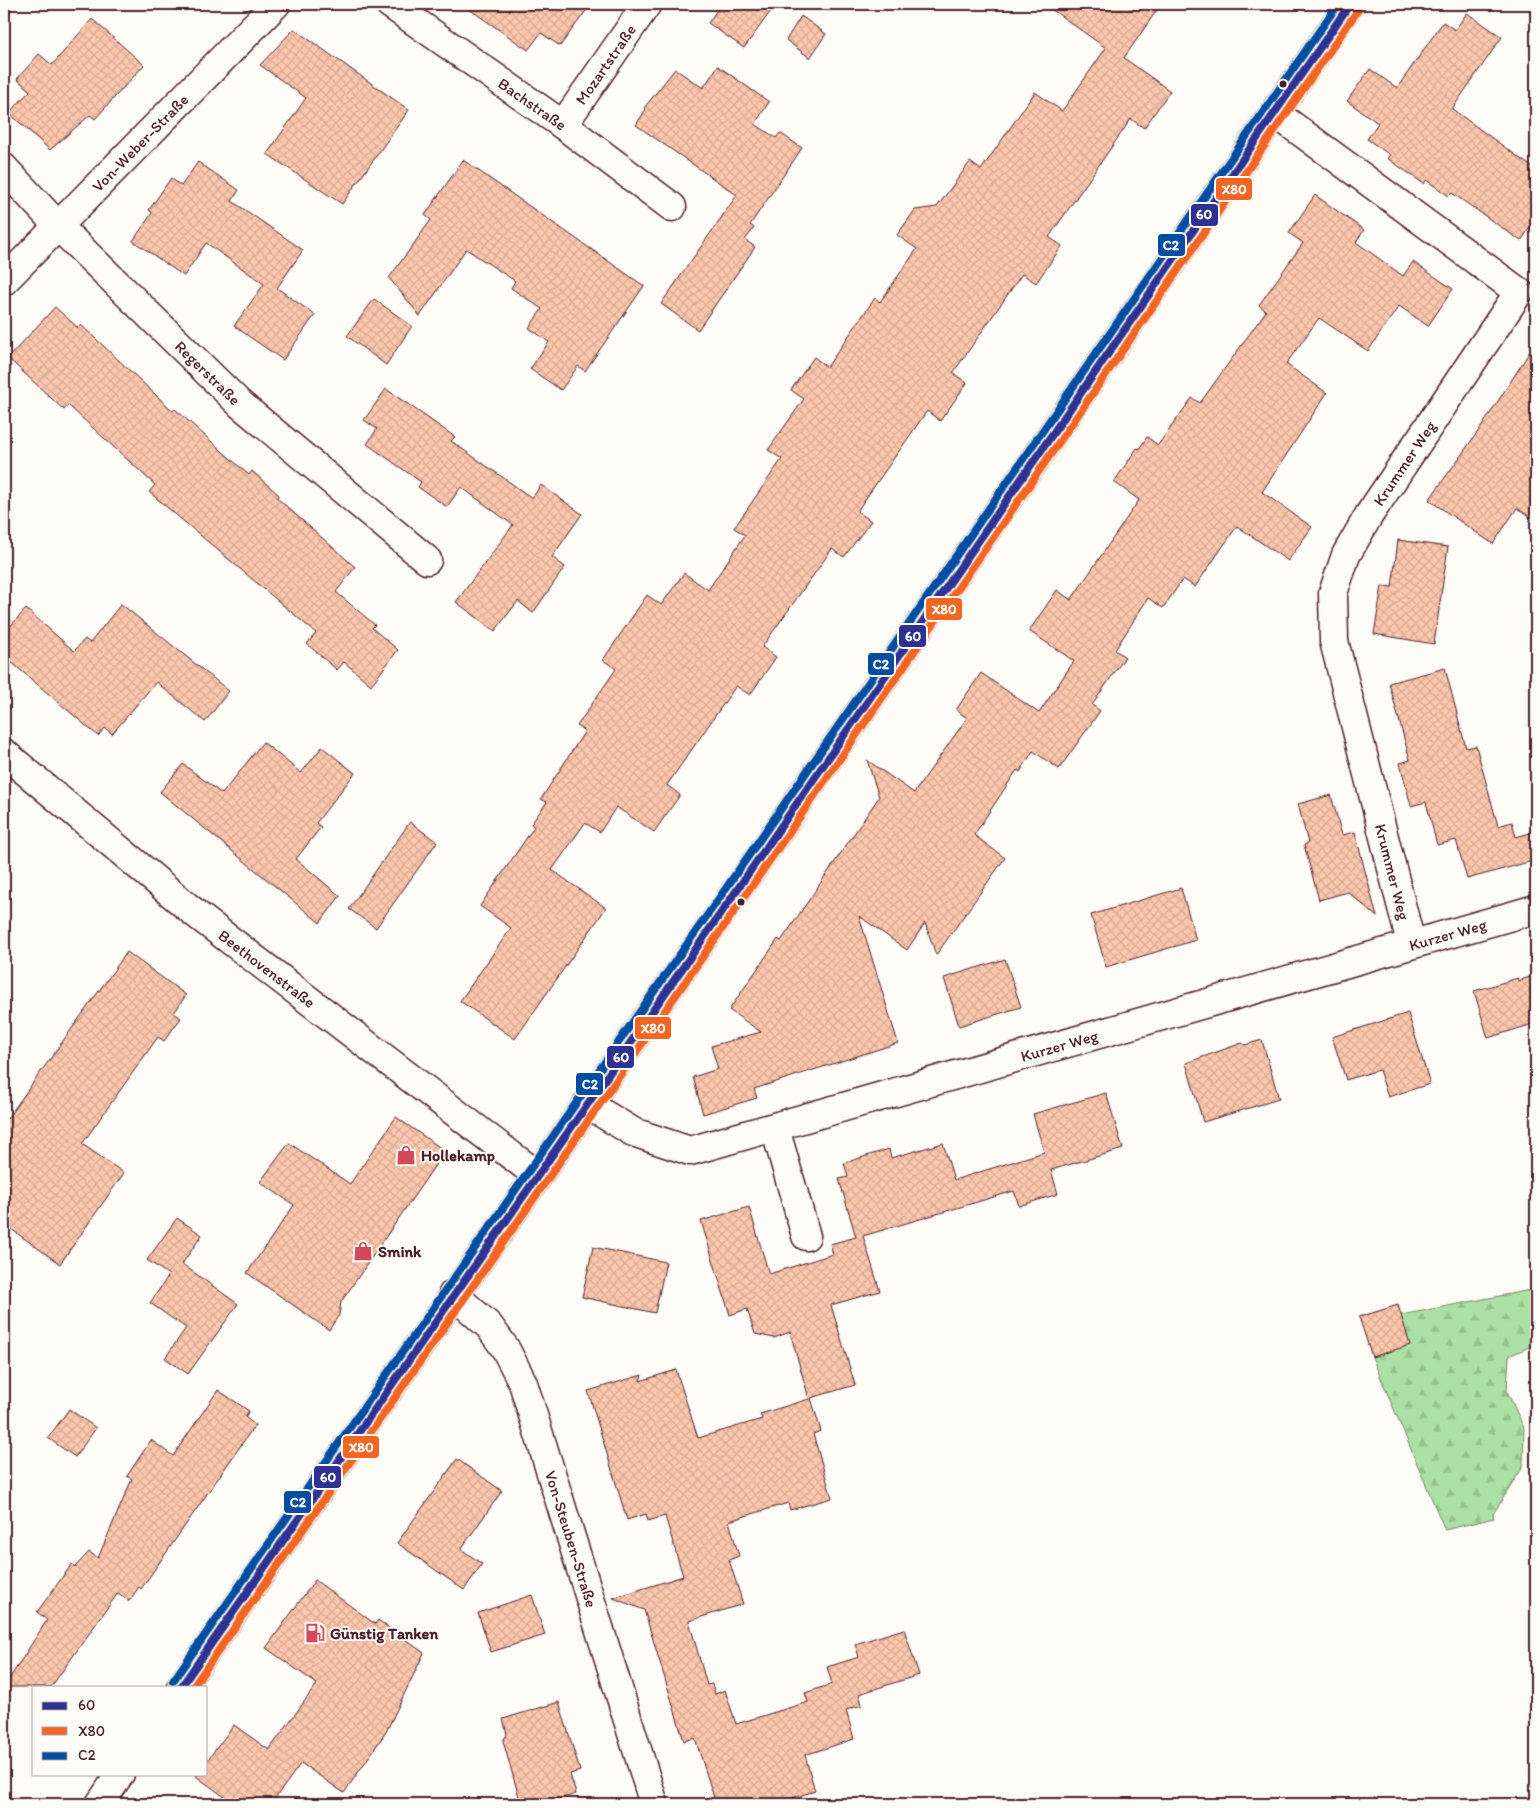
<svg xmlns="http://www.w3.org/2000/svg" width="1540" height="1808" viewBox="0 0 1540 1808" font-family="Itim,sans-serif">
<style>
.forest{fill:url(#forest-firs);stroke:#7a8068}
.building{fill:url(#building-cross-hatch);stroke:#4a1f2b}
.lines{fill:none;stroke-linecap:round;stroke-linejoin:round}
.minor-casing{stroke:#4a1f2b;stroke-width:31}
.major-casing{stroke:#4a1f2b;stroke-width:31}
.minor{stroke:#fdfcf7;stroke-width:28}
.major{stroke:#fdfcf7;stroke-width:28}
.bus-1-casing{stroke:#fdfcf7;stroke-width:11}
.bus-2-casing{stroke:#fdfcf7;stroke-width:11}
.bus-3-casing{stroke:#fdfcf7;stroke-width:11}
.bus-1{stroke:#2e3192;stroke-width:8}
.bus-2{stroke:#f26522;stroke-width:8}
.bus-3{stroke:#004da1;stroke-width:8}
.bus-dot{fill:#4a1f2b;stroke:#fdfcf7;stroke-width:2}
.labels{text-anchor:middle;stroke-width:4;stroke-linejoin:round;paint-order:stroke}
.street-label{font-size:16px;fill:#4a1f2b;stroke:#fdfcf7}
.poi-label{font-size:16px;font-weight:bold;fill:#4a1f2b;stroke:#fdfcf7;text-anchor:start}
.line-badge{stroke:#fdfcf7;stroke-width:2}
.badge-label{font-size:14px;text-anchor:middle;font-weight:bold;fill:#fff}
</style>
<defs>
<pattern id="forest-firs" width="22" height="20" patternUnits="userSpaceOnUse" patternTransform="scale(1.25)"><rect width="22" height="20" fill="#abe1a4"/><path d="M5 1l3.5 6h-7zM16 11l3.5 6h-7z" fill="#95c18d"/></pattern>
<pattern id="building-cross-hatch" width="8" height="8" patternUnits="userSpaceOnUse" patternTransform="scale(1.25)"><rect width="8" height="8" fill="#fcc7ad"/><path d="M0 0l8 8M0 8l8-8" fill="none" stroke="#daaa95"/></pattern>
</defs>
<rect width="100%" height="100%" fill="#fdfcf7"/>
<filter id="ink" filterUnits="userSpaceOnUse"><feTurbulence type="fractalNoise" baseFrequency=".02" numOctaves="2"/><feDisplacementMap in="SourceGraphic" scale="10" xChannelSelector="R" yChannelSelector="G"/><feConvolveMatrix kernelMatrix="1 2 1 2 8 2 1 2 1" color-interpolation-filters="sRGB"/></filter>
<g filter="url(#ink)">
<polygon class="forest" points="1536,1289 1536,1344 1509,1356 1507,1391 1524,1428 1523,1467 1493,1514 1494,1518 1445,1530 1372,1357 1410,1345 1401,1315"/>
<g class="building">
<polygon points="462,4 591,4 560,46 541,33 528,50"/>
<polygon points="721,4 776,4 744,48 708,23"/>
<polygon points="1044,4 1161,4 1124,58 1170,91 1144,128 1131,119 1049,237 1062,246 1036,283 1022,274 953,373 967,383 940,421 927,411 857,511 871,521 844,557 832,549 762,647 776,657 750,695 736,686 667,785 680,795 654,832 616,807 600,832 585,823 552,870 606,908 515,1039 460,1001 511,928 480,906 534,827 531,824 547,802 541,799 585,731 577,726 616,669 603,660 647,595 661,605 684,573 708,590 745,535 734,528 782,459 768,450 804,399 791,390 814,357 827,367 875,298 880,302 917,249 897,235 915,210 937,207 970,162 981,170 1035,92 1062,111 1106,48"/>
<polygon points="1467,13 1502,37 1452,109 1536,170 1536,219 1521,241 1452,193 1449,196 1426,180 1424,184 1387,158 1390,155 1367,139 1378,123 1347,101 1370,69 1397,88 1443,22 1455,30"/>
<polygon points="801,16 826,34 810,58 786,40"/>
<polygon points="92,19 144,65 95,119 90,115 50,150 9,113 30,91 17,79 39,54 52,65"/>
<polygon points="294,29 409,110 342,204 267,154 306,98 260,65"/>
<polygon points="718,66 769,102 755,124 776,138 780,133 802,148 750,225 754,228 745,240 755,247 698,330 661,304 737,195 636,125 646,109 644,108 675,69 703,88"/>
<polygon points="463,160 644,286 585,371 578,366 561,390 530,369 549,342 529,328 542,309 511,288 515,281 466,249 420,316 389,278 431,220 425,215"/>
<polygon points="198,162 239,190 232,201 303,250 277,288 315,315 283,360 234,326 264,284 206,243 184,276 133,241 152,213 149,210 171,178 181,186"/>
<polygon points="1315,195 1364,230 1356,242 1403,276 1413,262 1453,289 1428,326 1399,306 1368,351 1319,318 1286,364 1327,393 1262,492 1312,527 1288,561 1237,526 1195,587 1183,579 1163,608 1148,598 1115,650 1125,657 1092,705 1100,711 1059,769 1033,751 1020,772 1017,770 974,835 1005,858 936,955 925,923 907,950 859,916 898,1043 754,1089 757,1098 703,1114 693,1077 718,1069 711,1046 761,1032 729,1010 778,939 781,941 879,797 867,760 914,793 967,718 956,710 981,673 1039,713 1074,661 1029,631 1057,590 1071,600 1139,500 1114,482 1137,448 1139,449 1147,437 1158,445 1192,398 1200,403 1266,311 1259,305 1303,243 1289,233"/>
<polygon points="374,299 412,326 386,365 347,336"/>
<polygon points="55,307 78,328 81,325 173,411 175,409 249,475 252,471 279,495 277,498 355,567 336,592 375,625 372,628 398,650 371,685 344,662 337,670 307,644 316,633 149,492 155,485 68,405 64,410 8,358"/>
<polygon points="1536,342 1536,521 1517,508 1493,544 1429,500 1482,426"/>
<polygon points="386,389 455,437 451,441 532,498 541,485 582,514 552,557 565,567 533,613 518,601 495,631 456,602 513,525 461,487 447,507 418,487 421,482 367,444 377,429 364,420"/>
<polygon points="1398,540 1448,547 1434,644 1374,634 1382,586 1392,587"/>
<polygon points="121,604 229,691 205,722 156,682 112,734 105,728 98,736 4,656 4,633 26,609 74,651 85,639 90,643"/>
<polygon points="1445,668 1466,748 1476,746 1498,826 1512,822 1516,837 1530,833 1536,860 1467,879 1456,840 1437,845 1426,802 1411,806 1400,763 1410,760 1389,683"/>
<polygon points="263,742 301,773 322,747 355,773 316,823 321,827 296,859 340,896 320,923 160,792 183,764 222,794"/>
<polygon points="1331,795 1342,835 1355,832 1377,917 1348,892 1319,900 1304,845 1308,843 1298,804"/>
<polygon points="410,822 437,842 376,928 349,909"/>
<polygon points="1181,888 1196,940 1106,967 1091,915"/>
<polygon points="127,952 186,995 174,1013 181,1018 164,1041 158,1037 82,1144 124,1173 60,1264 4,1224 4,1123"/>
<polygon points="1005,959 1021,1007 959,1026 944,978"/>
<polygon points="1536,975 1536,1023 1488,1038 1474,991 1518,978 1518,981"/>
<polygon points="1408,1013 1430,1084 1388,1097 1379,1070 1346,1080 1332,1037"/>
<polygon points="1262,1040 1279,1099 1203,1122 1186,1063 1242,1043 1245,1045"/>
<polygon points="1106,1093 1123,1149 1051,1170 1058,1194 1019,1206 1014,1191 863,1236 880,1291 831,1305 855,1385 811,1398 821,1431 813,1434 832,1498 790,1510 788,1503 729,1521 739,1556 729,1560 743,1604 689,1621 707,1685 712,1684 715,1694 725,1690 736,1724 808,1702 805,1693 832,1684 827,1667 859,1657 855,1644 904,1629 919,1675 859,1694 862,1705 846,1710 854,1739 805,1755 815,1791 773,1804 716,1804 695,1738 684,1741 644,1610 613,1598 683,1576 665,1516 648,1521 646,1514 627,1520 588,1391 642,1375 640,1381 676,1370 698,1438 762,1419 760,1414 809,1399 790,1332 774,1338 755,1334 747,1309 730,1315 701,1221 749,1207 769,1274 833,1254 830,1244 856,1237 839,1179 848,1177 844,1163 889,1149 891,1158 943,1143 954,1180 1044,1152 1033,1114"/>
<polygon points="396,1117 445,1151 341,1302 339,1315 329,1330 247,1273 294,1205 260,1182 289,1143 350,1184"/>
<polygon points="177,1218 202,1235 182,1264 238,1304 188,1374 165,1358 186,1328 150,1303 169,1275 147,1260"/>
<polygon points="593,1247 666,1262 655,1313 582,1297"/>
<polygon points="1398,1305 1410,1345 1372,1357 1359,1317"/>
<polygon points="218,1390 249,1411 245,1417 255,1425 141,1589 139,1587 129,1601 118,1593 51,1687 4,1687 47,1620 37,1612 72,1564 75,1567 89,1552 98,1558 132,1479 127,1476 151,1440 173,1456"/>
<polygon points="69,1409 96,1428 75,1457 48,1438"/>
<polygon points="457,1459 502,1491 461,1549 482,1564 464,1590 397,1543"/>
<polygon points="315,1580 375,1624 378,1620 424,1653 386,1732 344,1793 301,1763 271,1804 234,1804 196,1776 197,1774 206,1774 206,1762 234,1725 269,1750 317,1684 266,1648"/>
<polygon points="532,1595 545,1635 491,1652 478,1613"/>
<polygon points="559,1702 580,1771 570,1774 576,1794 542,1804 521,1804 503,1741 507,1734 503,1719"/>
</g>
<g class="lines">
<defs>
<g id="minor">
<path id="s1" d="M390 4 563 125 672 207"/>
<path id="s2" d="M1275 113 1519 292 1369 515 1346 555 1333 593 1334 641 1411 943"/>
<path id="s3" d="M563 125 647 4"/>
<path id="s4" d="M4 168 58 226 240 404 427 560"/>
<path id="s5" d="M4 281 276 4"/>
<path id="s6" d="M4 753 196 914 537 1175"/>
<path id="s7" d="M587 1104 633 1132 690 1151 1536 909"/>
<polyline points="775,1128 806,1236"/>
<path id="s8" d="M453 1294 489 1326 505 1348 523 1383 654 1804"/>
</g>
<g id="major">
<polyline points="181,1687 730,900 1350,4"/>
<polyline points="100,1804 120,1774"/>
</g>
</defs>
<use href="#minor" class="minor-casing"/>
<use href="#major" class="major-casing"/>
<use href="#minor" class="minor"/>
<use href="#major" class="major"/>
<defs>
<polyline id="bus-1" points="181,1687 730,900 1350,4"/>
<polyline id="bus-2" points="193,1687 738,906 1358,10"/>
<polyline id="bus-3" points="173,1681 722,894 1338,4"/>
</defs>
<use href="#bus-1" class="bus-1-casing"/>
<use href="#bus-2" class="bus-2-casing"/>
<use href="#bus-3" class="bus-3-casing"/>
<use href="#bus-1" class="bus-1"/>
<use href="#bus-2" class="bus-2"/>
<use href="#bus-3" class="bus-3"/>
</g>
</g>
<defs>
<symbol id="shop-bare" viewBox="-9 -9 18 18"><path d="M-5-2.5h2.3a2.7 3.5 0 0 1 5.4 0H5L5.5 6h-11ZM-1.5-2.5h3a1.5 2.3 0 0 0-3 0Z" fill="#d1495b" stroke="#fdfcf7" stroke-width="2.5" paint-order="stroke"/></symbol>
<symbol id="fuel-bare" viewBox="-9 -9 18 18"><path d="M-5.5-6h7V0h2V4h1.3V-2.5L3-4.5l.8-.8L6-3V5H2.5V1h-1V6h-7ZM-4.2-4.7v3.2H.2V-4.7Z" fill="#d1495b" stroke="#fdfcf7" stroke-width="2.5" paint-order="stroke"/></symbol>
</defs>
<g fill-rule="evenodd">
<use href="#shop-bare" x="392" y="1141" width="28" height="28"/>
<use href="#shop-bare" x="349" y="1237" width="28" height="28"/>
<use href="#fuel-bare" x="301" y="1619" width="28" height="28"/>
</g>
<g class="bus-dot">
<circle cx="1283" cy="84" r="4.5"/>
<circle cx="741" cy="902" r="4.5"/>
</g>
<g class="labels">
<g class="street-label">
<text dy="6" stroke="none"><textPath href="#s3" startOffset="74">Mozartstraße</textPath></text>
<text dy="6" stroke="none"><textPath href="#s1" startOffset="174">Bachstraße</textPath></text>
<text dy="6" stroke="none"><textPath href="#s5" startOffset="194">Von-Weber-Straße</textPath></text>
<text dy="6" stroke="none"><textPath href="#s4" startOffset="289">Regerstraße</textPath></text>
<text transform="translate(1404 463) rotate(-56)" y="6">Krummer Weg</text>
<text dy="6" stroke="none"><textPath href="#s2" startOffset="944">Krummer Weg</textPath></text>
<text dy="6" stroke="none"><textPath href="#s7" startOffset="902">Kurzer Weg</textPath></text>
<text dy="6" stroke="none"><textPath href="#s6" startOffset="340">Beethovenstraße</textPath></text>
<text dy="6" stroke="none"><textPath href="#s7" startOffset="498">Kurzer Weg</textPath></text>
<text dy="6" stroke="none"><textPath href="#s8" startOffset="278">Von-Steuben-Straße</textPath></text>
</g>
<g class="poi-label">
<text x="421" y="1161">Hollekamp</text>
<text x="378" y="1257">Smink</text>
<text x="330" y="1639">Günstig Tanken</text>
</g>
</g>
<g class="line-badge">
<rect x="1215" y="177" width="38" height="24" rx="5" fill="#f26522"/>
<rect x="1190" y="203" width="29" height="24" rx="5" fill="#2e3192"/>
<rect x="1157" y="233" width="29" height="24" rx="5" fill="#004da1"/>
<rect x="925" y="597" width="38" height="24" rx="5" fill="#f26522"/>
<rect x="898" y="624" width="29" height="24" rx="5" fill="#2e3192"/>
<rect x="867" y="652" width="28" height="24" rx="5" fill="#004da1"/>
<rect x="634" y="1016" width="38" height="24" rx="5" fill="#f26522"/>
<rect x="606" y="1045" width="29" height="24" rx="5" fill="#2e3192"/>
<rect x="575" y="1072" width="29" height="24" rx="5" fill="#004da1"/>
<rect x="342" y="1435" width="38" height="24" rx="5" fill="#f26522"/>
<rect x="313" y="1465" width="29" height="24" rx="5" fill="#2e3192"/>
<rect x="283" y="1490" width="29" height="24" rx="5" fill="#004da1"/>
</g>
<g class="badge-label">
<text x="1234" y="194">X80</text>
<text x="1204" y="219">60</text>
<text x="1171" y="250">C2</text>
<text x="944" y="614">X80</text>
<text x="913" y="641">60</text>
<text x="881" y="669">C2</text>
<text x="653" y="1033">X80</text>
<text x="621" y="1062">60</text>
<text x="590" y="1089">C2</text>
<text x="361" y="1452">X80</text>
<text x="328" y="1482">60</text>
<text x="298" y="1507">C2</text>
</g>
<rect width="1540" height="1808" fill="none" stroke="#fdfcf7" stroke-width="20"/>
<rect x="10" y="10" width="1520" height="1788" fill="none" stroke="#4a1f2b" stroke-width="2" filter="url(#ink)"/>
<rect x="32" y="1686" width="175" height="90" fill="#fdfcf7" stroke="#b5a4a5"/>
<rect x="42" y="1702" width="25" height="8" fill="#2e3192" stroke="#b5a4a5"/>
<text x="78" y="1710" font-size="15" fill="#4a1f2b">60</text>
<rect x="42" y="1727" width="25" height="8" fill="#f26522" stroke="#b5a4a5"/>
<text x="78" y="1736" font-size="15" fill="#4a1f2b">X80</text>
<rect x="42" y="1752" width="25" height="8" fill="#004da1" stroke="#b5a4a5"/>
<text x="78" y="1760" font-size="15" fill="#4a1f2b">C2</text>
</svg>
